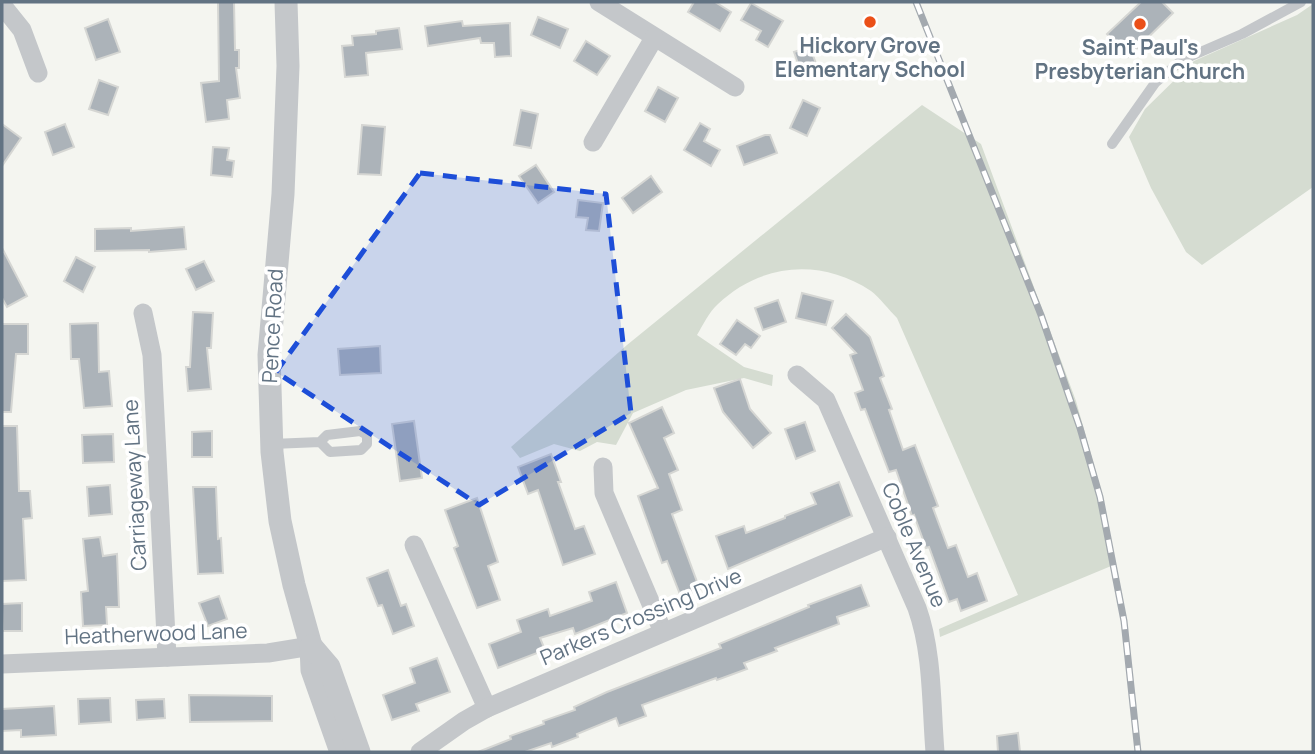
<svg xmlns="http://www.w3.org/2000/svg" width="1315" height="754" viewBox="0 0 1315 754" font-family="Manrope,sans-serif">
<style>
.green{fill:#d5dcd1}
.building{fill:#acb3b9;stroke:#d5d6d3;stroke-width:2}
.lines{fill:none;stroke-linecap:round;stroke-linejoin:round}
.service{stroke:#c4c7ca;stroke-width:10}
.minor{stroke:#c4c7ca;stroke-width:19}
.tertiary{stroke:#c4c7ca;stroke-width:23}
.rail-casing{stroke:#a3a9af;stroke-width:7}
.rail{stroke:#fff;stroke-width:4.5;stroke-dasharray:13;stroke-linecap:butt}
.marked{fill:#1d4ed8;fill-opacity:0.2;stroke:#1d4ed8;stroke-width:5;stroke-dasharray:14 9;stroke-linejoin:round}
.poi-dot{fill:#eb5019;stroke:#fff;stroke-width:2.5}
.labels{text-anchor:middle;stroke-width:7;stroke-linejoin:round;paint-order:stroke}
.poi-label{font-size:21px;font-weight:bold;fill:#627383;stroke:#fff}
.street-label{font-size:21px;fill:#627383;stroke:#fff}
</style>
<rect width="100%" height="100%" fill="#f4f5f0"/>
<g class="green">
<polygon points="1313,4 1313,187 1202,265 1186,252 1151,188 1129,137 1145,109 1194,61 1297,15"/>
<path d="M922 105 981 144 1076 401 1095 469 1116 564 940 637 939 629 1018 595 897 318C889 310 880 298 871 291 821 258 761 263 718 304 709 312 703 325 697 335L744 367 773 375 772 386 744 378 686 390 633 413 616 445 597 442 580 451 554 444 520 458 511 447 627 345Z"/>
</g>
<g class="building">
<polygon points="218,2 234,2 235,50 239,50 239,68 236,68 240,98 227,100 229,119 206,122 201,83 219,81"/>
<polygon points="694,2 715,2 731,12 720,31 688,12"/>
<polygon points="1141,2 1162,2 1173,13 1128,57 1107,34"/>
<polygon points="751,3 783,21 768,47 756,40 761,31 741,20"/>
<polygon points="538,17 568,29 560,48 531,35"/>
<polygon points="108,19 120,52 96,60 85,28"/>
<polygon points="462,21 463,26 510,23 511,56 495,57 494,43 481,43 480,38 428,46 425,26"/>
<polygon points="399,28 402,49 366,53 368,75 345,77 342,46 353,45 352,36 376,34 376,31"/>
<polygon points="586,41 610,56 597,75 574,61"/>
<polygon points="810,47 819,72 803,78 794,52"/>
<polygon points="99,80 118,87 108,115 89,109"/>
<polygon points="658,87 678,98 665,122 645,111"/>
<polygon points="803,100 820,108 807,136 790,128"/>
<polygon points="521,110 538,114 531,148 514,145"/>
<polygon points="700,123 710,129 704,141 720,150 711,166 684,150"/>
<polygon points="2,124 21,138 2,166"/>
<polygon points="65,124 74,147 53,155 45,132"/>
<polygon points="362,125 385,127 381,175 358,174"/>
<polygon points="765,135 770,135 777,153 744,165 737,146"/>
<polygon points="213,147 229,148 227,160 234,161 232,177 211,175"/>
<polygon points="536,165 554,192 538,203 519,176"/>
<polygon points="651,176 662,192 633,213 622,198"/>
<polygon points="578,200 603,203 599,231 586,230 588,218 576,217"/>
<polygon points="184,227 186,249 149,252 149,250 95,251 95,229 131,228 131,231"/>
<polygon points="2,248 27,296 7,307 2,298"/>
<polygon points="76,257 95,267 83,292 64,281"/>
<polygon points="204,261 214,281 196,290 186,269"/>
<polygon points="802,293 833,301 826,325 796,318"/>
<polygon points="778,300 786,322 763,330 755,308"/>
<polygon points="193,312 213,313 211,348 207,348 211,389 188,391 186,367 190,367"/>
<polygon points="846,314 870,337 884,376 880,378 892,409 889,410 903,450 915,445 938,506 933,508 948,548 956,545 968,577 977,573 987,601 961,611 957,599 949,602 929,547 926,548 914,515 912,516 896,470 889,472 865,409 861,410 855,393 863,390 850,355 856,353 832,328"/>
<polygon points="737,320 760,336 751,348 745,344 736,355 720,344"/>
<polygon points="98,323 99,372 109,371 112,406 84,408 79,359 71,359 70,324"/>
<polygon points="2,324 28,324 28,354 16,354 11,412 2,412"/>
<polygon points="380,346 381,373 340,375 338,349"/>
<polygon points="740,379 750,409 771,433 753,448 723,412 714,388"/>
<polygon points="662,407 674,433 664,438 678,470 669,474 682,510 672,514 700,590 681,597 667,561 662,563 638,496 658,488 629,423"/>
<polygon points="414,421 422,478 400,481 392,424"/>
<polygon points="805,422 815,451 796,459 785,429"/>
<polygon points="2,426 17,426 19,491 30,491 32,518 23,519 26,580 2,581"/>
<polygon points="212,431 212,457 192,457 192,432"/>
<polygon points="113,434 114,462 83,463 82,435"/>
<polygon points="551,454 561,482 558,482 575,529 584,526 595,554 563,565 538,490 528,494 518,467"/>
<polygon points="839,482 852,516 728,569 716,536 744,526 746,533 785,518 785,516 816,504 811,493"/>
<polygon points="110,485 112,514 89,516 87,487"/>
<polygon points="193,487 216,487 218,539 221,538 223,573 198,574"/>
<polygon points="477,498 498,562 488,566 500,600 477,608 454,548 458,546 445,510"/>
<polygon points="100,537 103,556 117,554 119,607 106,607 107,625 83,626 81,592 88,591 83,539"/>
<polygon points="388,570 401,606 406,604 414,626 393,634 382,605 378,606 367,578"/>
<polygon points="616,582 627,613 575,634 573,628 540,638 545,650 498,668 489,644 521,632 517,620 548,609 550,616 592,601 589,592"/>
<polygon points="861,585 869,606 837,617 839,624 775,648 777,651 744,663 747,669 717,680 716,678 642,705 646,716 619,726 616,718 577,734 578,737 552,747 551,743 525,752 478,752 511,739 510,736 544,724 543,721 575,710 574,707 607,692 721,648 719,644 809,607 808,605"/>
<polygon points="219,596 227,619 208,626 199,603"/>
<polygon points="22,603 22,631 3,631 2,604"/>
<polygon points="437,658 450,692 416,704 419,711 392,720 383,695 415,683 410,668"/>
<polygon points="189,695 272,696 272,721 190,722"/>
<polygon points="110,698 111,722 79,724 78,699"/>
<polygon points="164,699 165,718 137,720 136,700"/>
<polygon points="54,706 56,735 21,737 21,730 2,731 2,709"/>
<polygon points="1018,733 1020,752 998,752 997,736"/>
</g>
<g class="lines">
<g class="service">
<polyline points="1112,144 1155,83 1182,60 1242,34 1301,2"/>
<polyline points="272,444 320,442 330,452 361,450 367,444 367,435 360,431 327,435 320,442"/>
</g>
<g class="minor">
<polyline points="599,2 735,87"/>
<polyline points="2,5 22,30 38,73"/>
<polyline points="593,142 654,38"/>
<polyline points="143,313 152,355 167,657"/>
<path d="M797 375 826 400 917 608C933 653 931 704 935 752"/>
<polyline points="603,467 604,493 663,632"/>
<polyline points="414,545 487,708"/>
<polyline points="2,664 268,653 311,646"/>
<polyline points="420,752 464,721 487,708 887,537"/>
</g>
<g class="tertiary">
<polyline points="286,2 288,66 283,194 269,355 272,452 280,521 294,585 311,646 312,670 341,752"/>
<polyline points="311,646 329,667 359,752"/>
</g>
<defs>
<polyline id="rail" points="916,2 1041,315 1080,428 1100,497 1124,621 1138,752"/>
</defs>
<use href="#rail" class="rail-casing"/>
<use href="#rail" class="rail"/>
</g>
<path class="marked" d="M420 173 606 194 631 413 479 505 276 372Z"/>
<g class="poi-dot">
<circle cx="870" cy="22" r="7"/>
<circle cx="1140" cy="24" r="7"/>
</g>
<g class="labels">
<g class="poi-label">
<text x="870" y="53">Hickory Grove<tspan x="870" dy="24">Elementary School</tspan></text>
<text x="1140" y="55">Saint Paul's<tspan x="1140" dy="24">Presbyterian Church</tspan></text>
</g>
<g class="street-label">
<text transform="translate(273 326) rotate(-87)" y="7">Pence Road</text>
<text transform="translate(135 485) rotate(-93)" y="7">Carriageway Lane</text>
<text transform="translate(914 545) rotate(67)" y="7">Coble Avenue</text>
<text transform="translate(641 617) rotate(-23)" y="7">Parkers Crossing Drive</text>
<text transform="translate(156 634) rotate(-2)" y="7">Heatherwood Lane</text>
</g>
</g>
<rect width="1315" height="754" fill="none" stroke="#627383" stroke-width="7"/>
</svg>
